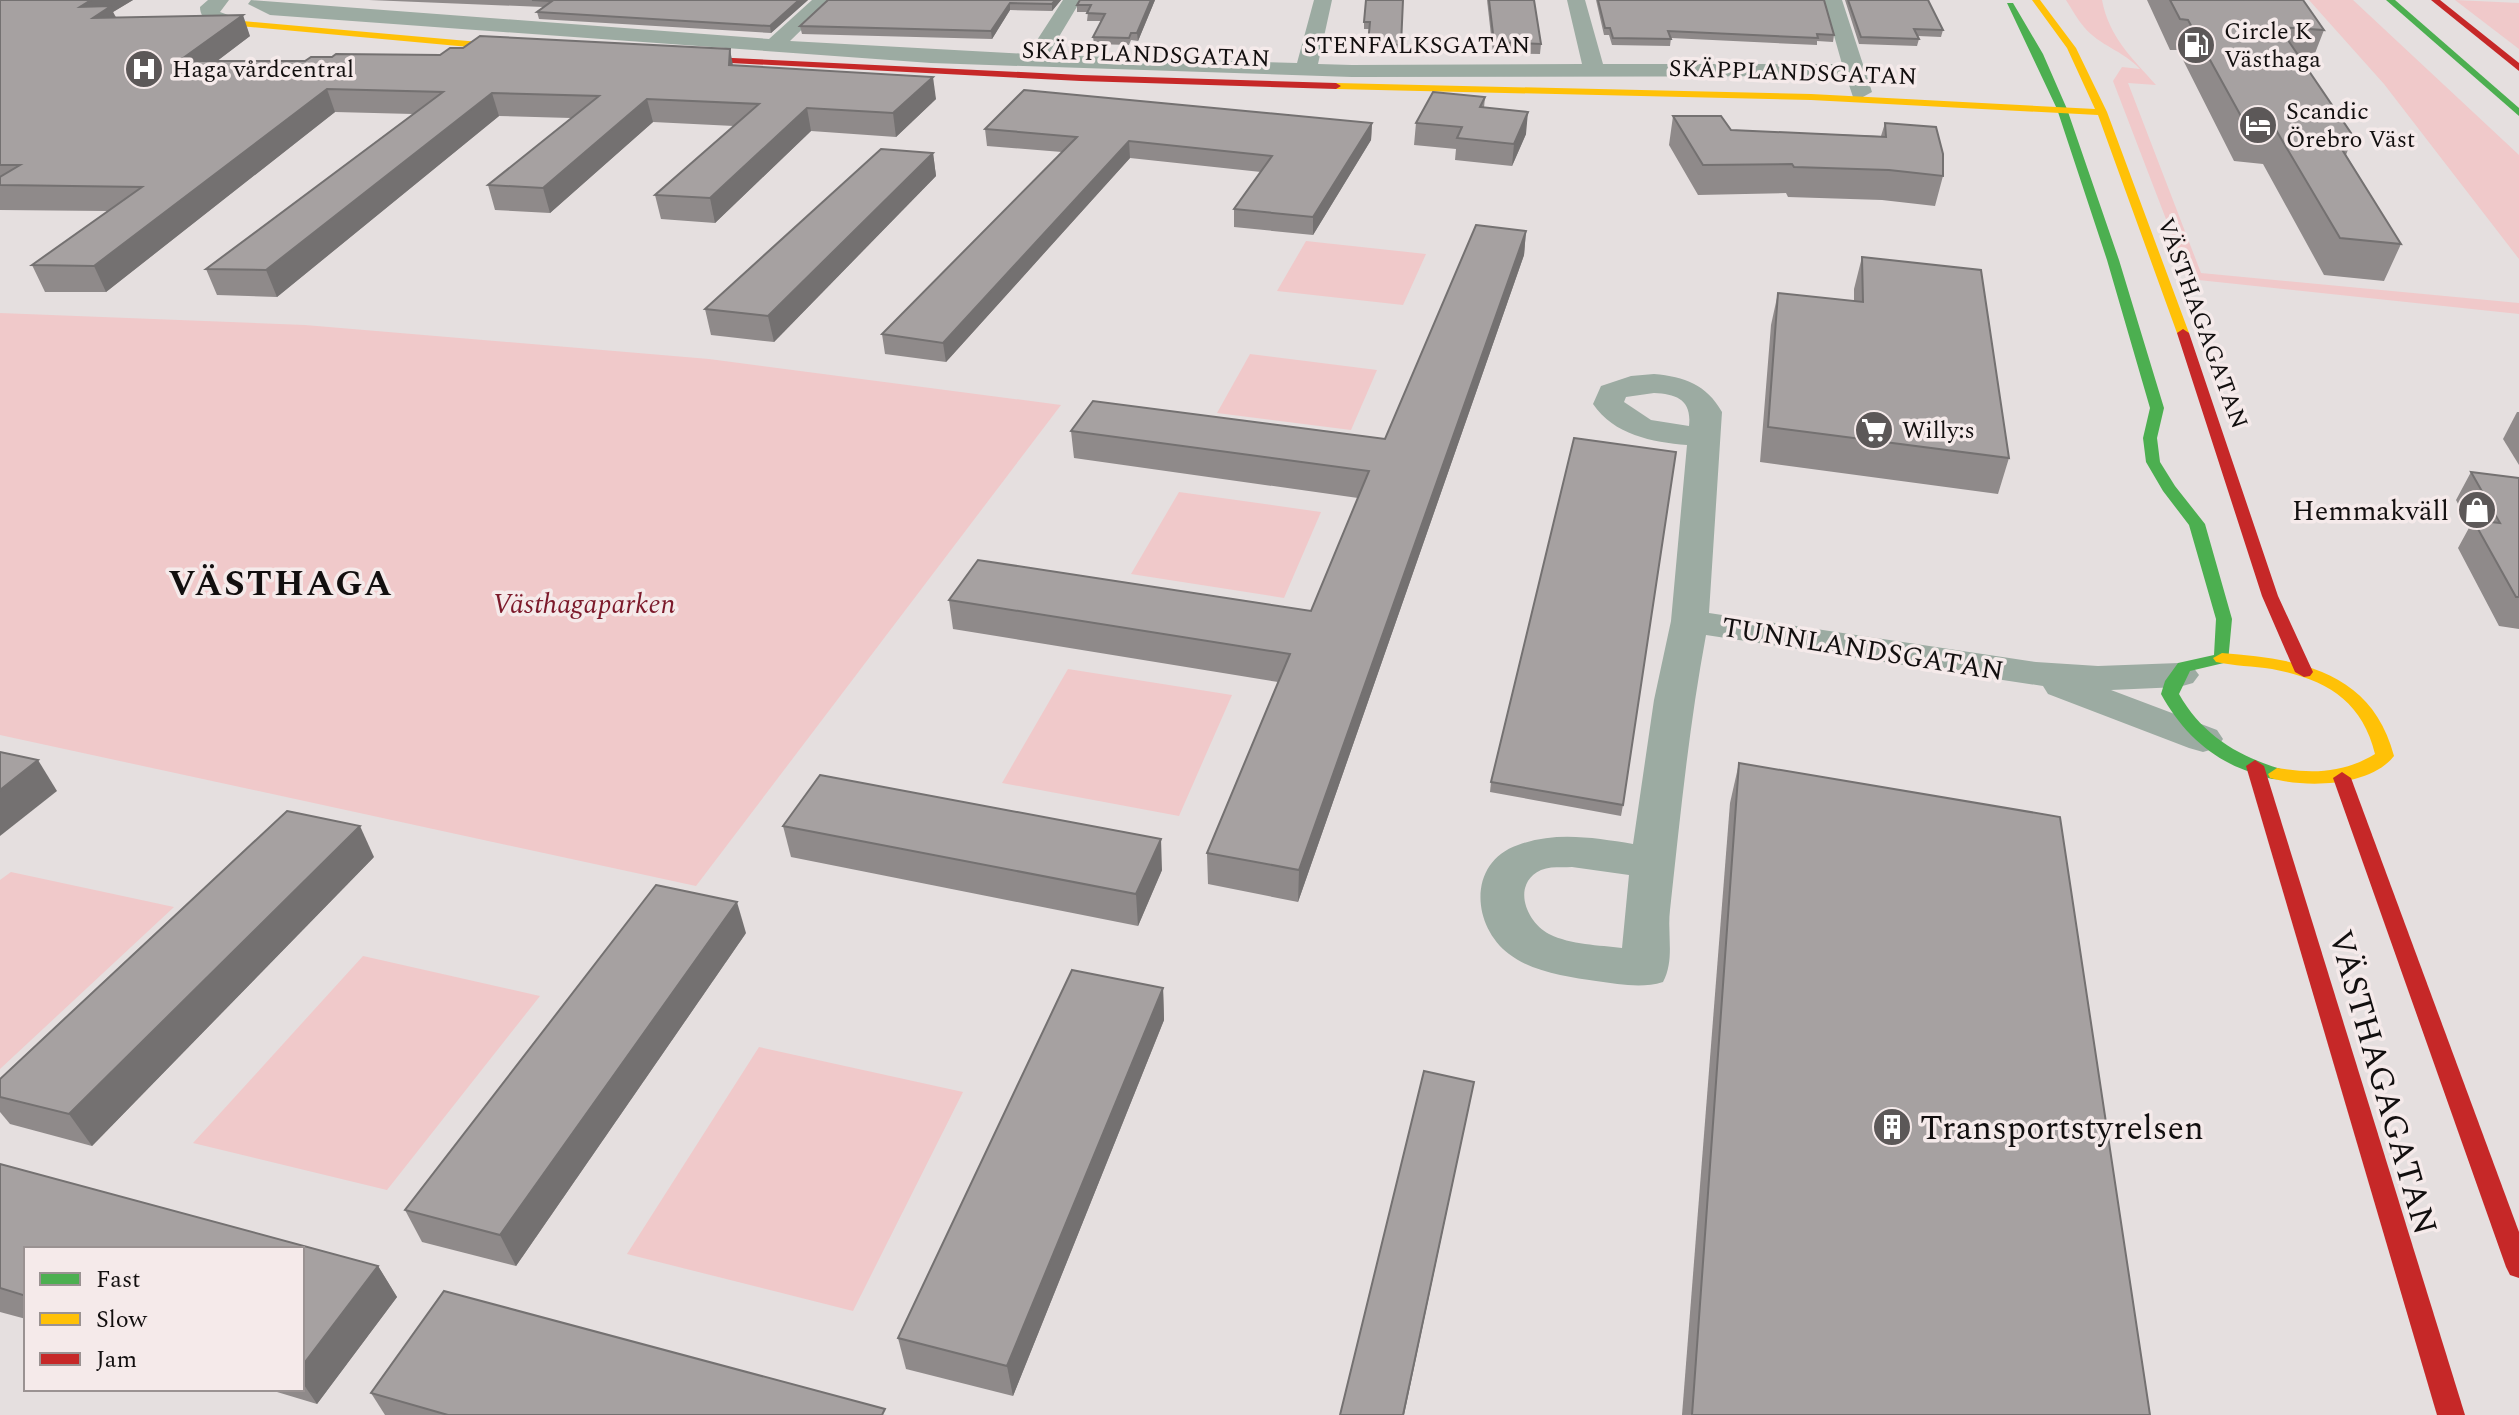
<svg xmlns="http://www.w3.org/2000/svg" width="2519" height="1415" viewBox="0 0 2519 1415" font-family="Spectral,serif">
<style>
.green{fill:#f0c9ca}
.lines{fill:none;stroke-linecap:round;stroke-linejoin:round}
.street{fill:#9caba2;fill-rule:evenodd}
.fast{fill:#4caf50;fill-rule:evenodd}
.slow{fill:#ffc107;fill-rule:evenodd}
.jam{fill:#c62828;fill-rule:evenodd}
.wall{fill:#8f8a8a}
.shaded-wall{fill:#747171}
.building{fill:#a6a1a1;stroke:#747171;stroke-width:2}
.labels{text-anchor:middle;stroke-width:7;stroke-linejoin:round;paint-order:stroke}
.far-poi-label{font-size:24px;fill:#120f0f;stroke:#f5eaea;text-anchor:start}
.far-street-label{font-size:24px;fill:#120f0f;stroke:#f5eaea}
.poi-label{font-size:28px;fill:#120f0f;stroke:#f5eaea;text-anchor:end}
.park-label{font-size:28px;font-style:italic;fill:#7c192a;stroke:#f5eaea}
.street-label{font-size:28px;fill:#120f0f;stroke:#f5eaea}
.near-street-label{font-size:34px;fill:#120f0f;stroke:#f5eaea}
.near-poi-label{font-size:34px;fill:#120f0f;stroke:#f5eaea;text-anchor:start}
.district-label{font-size:36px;font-weight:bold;letter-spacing:2px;fill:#120f0f;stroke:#f5eaea}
</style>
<rect width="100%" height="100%" fill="#e5dfdf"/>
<g class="green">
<path d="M2066 0H2102C2109 37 2132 58 2156 85L2128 83 2201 273 2519 303V314L2189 279 2113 81 2122 67 2140 69C2122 50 2100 46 2084 27 2077 19 2072 9 2066 0Z"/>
<polygon points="2309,0 2353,0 2519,155 2519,259 2384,84"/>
<polygon points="2455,0 2519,3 2519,49"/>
<polygon points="1306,241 1426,254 1403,305 1277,291"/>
<polygon points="0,313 305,325 709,359 1061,405 696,886 0,735"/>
<polygon points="1250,354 1377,370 1351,430 1217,413"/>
<polygon points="1179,492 1321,512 1284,598 1131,574"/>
<polygon points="1068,669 1232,695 1179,816 1002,783"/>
<polygon points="11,872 174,907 0,1069 0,880"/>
<polygon points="363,956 540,996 387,1190 193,1143"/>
<polygon points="759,1047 963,1092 853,1311 627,1254"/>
</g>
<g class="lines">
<g class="street">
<path d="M208 0H229L220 12 239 19 242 23 239 27C224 31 200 25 200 7Z"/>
<polygon points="251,0 769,39 812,0 832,0 790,41 1028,54 1063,0 1081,0 1048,55 1297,63 1314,0 1332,0 1318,64 1352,65 1582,64 1567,0 1585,0 1603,64 1842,64 1824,0 1842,0 1872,92 1861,98 1853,97 1846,76 1352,77 931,63 270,15 248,4"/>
<path d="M1654 374C1685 377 1706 384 1722 412L1709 613 2036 662 2098 666 2179 663 2193 667 2199 675 2193 683 2179 687 2111 690 2217 730 2223 739 2217 748 2203 752 2189 748 2048 694 2043 686 1706 635C1689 726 1680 818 1670 910 1667 934 1675 960 1663 982 1641 989 1619 984 1596 981 1569 977 1532 972 1509 954 1471 925 1468 862 1518 845 1556 831 1595 838 1633 844L1654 700 1671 621 1687 445C1652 442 1614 435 1593 404L1601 386 1631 376ZM1654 393C1677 394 1692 400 1689 426L1651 420 1624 402 1626 397ZM1572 867 1629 875 1622 948C1599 945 1571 945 1549 934 1526 922 1511 884 1541 870 1551 866 1562 868 1572 867Z"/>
</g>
<g class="fast">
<polygon points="2386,0 2395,0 2519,108 2519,116"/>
<path d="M2007 3H2013L2043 54 2067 109 2119 260 2164 408 2157 438 2160 462 2175 486 2205 524 2232 619 2228 662 2190 671 2179 694C2202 735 2239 757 2284 770L2286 774 2284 778C2275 781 2268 778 2260 775 2215 763 2183 734 2161 694L2165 681 2178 663 2214 655 2216 619 2189 525 2163 491 2146 462 2143 438 2150 408 2107 260 2057 109Z"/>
</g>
<g class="slow">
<polygon points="2032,0 2040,0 2076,48 2107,112 2189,333 2188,336 2177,333 2098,115 1811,100 1336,89 1331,86 1336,83 1811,94 2095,109 2067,48"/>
<polygon points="232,20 524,46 529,49 524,52 229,25"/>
<path d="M2222 653C2299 659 2372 671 2394 756 2370 787 2305 788 2270 778L2268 774 2277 768C2313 774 2344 773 2375 754 2362 700 2325 679 2272 669 2253 666 2234 666 2216 662L2213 658Z"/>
</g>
<g class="jam">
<polygon points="2431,0 2440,0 2519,63 2519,71"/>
<polygon points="670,55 1081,75 1336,83 1341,86 1336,89 1081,81 673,60"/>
<polygon points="2183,329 2189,333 2278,596 2313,672 2310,676 2304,677 2295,672 2262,596 2177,333"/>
<polygon points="2255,760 2264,766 2465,1415 2437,1415 2246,766"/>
<polygon points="2342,772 2351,778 2519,1232 2519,1278 2510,1275 2506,1267 2333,778"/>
</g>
</g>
<g class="wall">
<polygon points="0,0 133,0 113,12 116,17 250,36 217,61 733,65 936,99 896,137 811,131 715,223 661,219 655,195 734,126 653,122 550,213 495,210 488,185 571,118 499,116 277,297 217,295 206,269 413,114 335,112 106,292 45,292 32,265 108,211 0,210"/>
<polygon points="369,0 808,0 771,33 539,19 537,12 543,7"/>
<polygon points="828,0 1061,0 1052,11 1010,10 992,39 802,34 800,26"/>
<polygon points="1155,0 1138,41 1131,40 1129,45 1094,44 1093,37 1101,21 1087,21 1088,12 1077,12 1077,5"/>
<polygon points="1403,0 1401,52 1367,51 1369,29 1364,29 1364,22"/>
<polygon points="1487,0 1534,0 1541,44 1540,54 1493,53"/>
<polygon points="1596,0 1824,0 1834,35 1833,42 1817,41 1817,45 1671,38 1670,46 1612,45 1609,35 1604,35"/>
<polygon points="1845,0 1928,0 1943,30 1941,37 1918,36 1919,39 1917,46 1859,44"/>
<polygon points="2147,0 2303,0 2324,30 2312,61 2301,60 2353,136 2346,155 2401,244 2384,281 2324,275 2263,164 2234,161 2178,50 2170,50"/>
<polygon points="1485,97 1484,108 1526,134 1512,166 1455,160 1456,149 1414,145 1416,123"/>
<polygon points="1673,116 1731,130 1881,136 1885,123 1943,176 1935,206 1882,200 1788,197 1786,193 1698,195 1669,145"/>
<polygon points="1372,123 1371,140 1313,235 1234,227 1234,209 1261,172 1130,158 946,362 885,354 882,334 1062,152 987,146 985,129"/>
<polygon points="933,153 936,176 774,342 711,335 705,309"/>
<polygon points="1526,231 1524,255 1298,902 1208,884 1207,853 1278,682 953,629 949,600 1311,611 1358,498 1074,458 1071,431 1385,439"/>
<polygon points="1862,257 2009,458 1998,494 1760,462 1771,325 1778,293 1854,301 1854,289"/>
<polygon points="2517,412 2519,412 2519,465 2503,439"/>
<polygon points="2471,472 2519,478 2519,629 2499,626 2458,548 2470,526 2456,500"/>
<polygon points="1739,763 2150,1415 1682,1415 1730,803"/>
<polygon points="1491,782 1623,805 1621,816 1490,792"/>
<polygon points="783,826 1162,870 1138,926 791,857"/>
<polygon points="374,857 92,1146 10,1124 0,1112 0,1079"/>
<polygon points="746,933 516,1266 422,1242 405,1210"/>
<polygon points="1163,988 1164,1020 1013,1396 906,1369 898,1338"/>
<polygon points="0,1164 378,1266 397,1297 317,1404 267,1389 302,1389 302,1249 26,1249 26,1319 0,1312"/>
<polygon points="371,1393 887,1415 385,1415"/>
</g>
<g class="shaded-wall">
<polygon points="91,0 133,0 113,12 120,27 102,39 80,7"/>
<polygon points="799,0 808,0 771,33 770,26"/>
<polygon points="1055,0 1061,0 1052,11 1052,4"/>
<polygon points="1151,0 1155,0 1138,41 1137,33"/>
<polygon points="1010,3 1010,10 992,39 991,31"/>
<polygon points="243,15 250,36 188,83 179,61"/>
<polygon points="730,49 734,71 729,65"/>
<polygon points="933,77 936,99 896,137 893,113"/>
<polygon points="327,89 335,112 106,292 94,266"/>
<polygon points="492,93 499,116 277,297 266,270"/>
<polygon points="647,99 653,122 550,213 543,188"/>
<polygon points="807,108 811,131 715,223 710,198"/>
<polygon points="1528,112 1526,134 1512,166 1514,144"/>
<polygon points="1372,123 1371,140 1313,235 1313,217"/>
<polygon points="1129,141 1130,158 946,362 943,343"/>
<polygon points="933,153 936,176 774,342 768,316"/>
<polygon points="1526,231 1524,255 1298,902 1299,870"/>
<polygon points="38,760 57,791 0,836 0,790"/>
<polygon points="360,826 374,857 92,1146 69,1114"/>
<polygon points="1161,839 1162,870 1138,926 1136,894"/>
<polygon points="737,902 746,933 516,1266 500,1235"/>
<polygon points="1163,988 1164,1020 1013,1396 1007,1366"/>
<polygon points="1474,1082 1404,1415 1403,1415"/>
<polygon points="378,1266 397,1297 317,1404 302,1382 302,1366"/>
</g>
<g class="building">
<polygon points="0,0 91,0 80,7 111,6 93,18 243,15 179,61 305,61 311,57 332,57 336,54 440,55 450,48 463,48 480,36 730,49 729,65 933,77 893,113 807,108 710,198 655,195 759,104 647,99 543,188 488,185 599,96 492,93 266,270 206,269 443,92 327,89 94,266 32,265 142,187 0,185 0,177 20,165 0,165"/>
<polygon points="532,0 799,0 770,26 537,12 552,1"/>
<polygon points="828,0 1055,0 1052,4 1010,3 991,31 800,26"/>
<polygon points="1080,0 1151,0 1137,33 1131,33 1129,38 1093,37 1105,14 1087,13 1091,5 1077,5"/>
<polygon points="1366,0 1403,0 1401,45 1368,44 1370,22 1364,22"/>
<polygon points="1489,0 1534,0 1541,44 1494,42"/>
<polygon points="1598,0 1824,0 1834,35 1817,34 1818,38 1668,31 1671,39 1613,38 1610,28 1605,28"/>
<polygon points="1848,0 1928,0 1943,30 1914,29 1919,39 1861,37"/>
<polygon points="2170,0 2303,0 2324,30 2279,27 2353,136 2333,135 2401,244 2340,238 2276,130 2247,127 2188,20 2180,19"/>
<polygon points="1024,90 1372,123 1313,217 1234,209 1272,156 1129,141 943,343 882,334 1077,137 985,129"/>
<polygon points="1433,92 1485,97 1480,107 1528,112 1514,144 1457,138 1462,127 1416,123"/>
<polygon points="1673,116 1721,116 1731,130 1886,137 1885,123 1936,127 1943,154 1943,176 1889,170 1794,167 1792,164 1703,165"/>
<polygon points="881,149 933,153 768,316 705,309"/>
<polygon points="1476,225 1526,231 1299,870 1207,853 1290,654 949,600 978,560 1311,611 1369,471 1071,431 1093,401 1385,439"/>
<polygon points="1862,257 1981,270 2009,458 1768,427 1778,293 1863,302"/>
<polygon points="1574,438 1676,452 1623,805 1491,782"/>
<polygon points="2471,472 2519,478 2519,597 2516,597 2473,520 2500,523"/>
<polygon points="0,752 38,760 0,790"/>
<polygon points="1739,763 2060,817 2150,1415 1692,1415"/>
<polygon points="820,775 1161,839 1136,894 783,826"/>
<polygon points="287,811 360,826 69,1114 0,1097 0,1079"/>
<polygon points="656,885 737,902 500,1235 405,1210"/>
<polygon points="1072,970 1163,988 1007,1366 898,1338"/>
<polygon points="1424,1071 1474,1082 1403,1415 1340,1415"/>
<polygon points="0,1164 378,1266 302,1366 302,1249 26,1249 26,1296 0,1288"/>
<polygon points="444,1291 885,1409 882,1415 448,1415 371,1393"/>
</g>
<defs>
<symbol id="fuel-disc" viewBox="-11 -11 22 22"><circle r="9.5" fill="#5c5858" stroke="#f5eaea"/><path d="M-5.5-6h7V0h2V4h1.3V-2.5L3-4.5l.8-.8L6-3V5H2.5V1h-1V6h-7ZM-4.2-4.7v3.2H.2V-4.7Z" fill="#fff"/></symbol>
<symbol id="hospital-disc" viewBox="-11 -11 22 22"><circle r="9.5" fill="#5c5858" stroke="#f5eaea"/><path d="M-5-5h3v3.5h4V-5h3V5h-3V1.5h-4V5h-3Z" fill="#fff"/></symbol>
<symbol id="hotel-disc" viewBox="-11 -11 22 22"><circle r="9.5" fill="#5c5858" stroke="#f5eaea"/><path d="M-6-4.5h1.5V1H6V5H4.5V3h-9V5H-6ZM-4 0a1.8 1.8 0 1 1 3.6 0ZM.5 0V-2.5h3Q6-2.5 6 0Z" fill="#fff"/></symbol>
<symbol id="supermarket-disc" viewBox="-11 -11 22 22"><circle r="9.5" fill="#5c5858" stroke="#f5eaea"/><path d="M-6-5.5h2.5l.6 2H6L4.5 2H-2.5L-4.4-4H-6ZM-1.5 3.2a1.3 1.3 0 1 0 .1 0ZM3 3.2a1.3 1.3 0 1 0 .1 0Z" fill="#fff"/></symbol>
<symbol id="shop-disc" viewBox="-11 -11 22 22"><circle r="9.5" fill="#5c5858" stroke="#f5eaea"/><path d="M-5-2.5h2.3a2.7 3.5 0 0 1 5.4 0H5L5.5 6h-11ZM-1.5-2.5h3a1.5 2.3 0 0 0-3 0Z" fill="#fff"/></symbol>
<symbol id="building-disc" viewBox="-11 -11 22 22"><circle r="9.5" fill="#5c5858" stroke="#f5eaea"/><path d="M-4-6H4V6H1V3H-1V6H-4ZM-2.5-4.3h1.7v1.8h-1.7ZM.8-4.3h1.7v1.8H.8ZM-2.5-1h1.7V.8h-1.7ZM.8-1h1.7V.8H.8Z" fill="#fff"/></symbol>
</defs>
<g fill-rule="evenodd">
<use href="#fuel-disc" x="2174" y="23" width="44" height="44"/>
<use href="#hospital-disc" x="122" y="47" width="44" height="44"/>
<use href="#hotel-disc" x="2236" y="103" width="44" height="44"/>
<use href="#supermarket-disc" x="1852" y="408" width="44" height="44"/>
<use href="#shop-disc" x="2455" y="488" width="44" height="44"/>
<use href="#building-disc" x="1870" y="1105" width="44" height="44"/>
</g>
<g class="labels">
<g class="far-poi-label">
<text x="2224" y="39">Circle K<tspan x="2224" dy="28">Västhaga</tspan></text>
<text x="172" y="77">Haga vårdcentral</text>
<text x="2286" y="119">Scandic<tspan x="2286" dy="28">Örebro Väst</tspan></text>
<text x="1902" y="438">Willy:s</text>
</g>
<g class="far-street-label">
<text x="1417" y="53">STENFALKSGATAN</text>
<text transform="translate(1146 54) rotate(2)" y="8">SKÄPPLANDSGATAN</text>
<text transform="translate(1793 72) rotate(2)" y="8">SKÄPPLANDSGATAN</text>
<text transform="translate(2203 323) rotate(70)" y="8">VÄSTHAGAGATAN</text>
</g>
<g class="poi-label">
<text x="2449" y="520">Hemmakväll</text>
</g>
<g class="park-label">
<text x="584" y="613">Västhagaparken</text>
</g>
<g class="street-label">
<text transform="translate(1863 648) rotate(9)" y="10">TUNNLANDSGATAN</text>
</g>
<g class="near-street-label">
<text transform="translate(2384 1082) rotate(74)" y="12">VÄSTHAGAGATAN</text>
</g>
<g class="near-poi-label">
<text x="1920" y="1139">Transportstyrelsen</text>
</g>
<g class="district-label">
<text x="281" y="595">VÄSTHAGA</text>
</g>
</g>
<rect x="24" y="1247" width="280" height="144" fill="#f5eaea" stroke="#9a9292" stroke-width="2"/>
<rect x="40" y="1273" width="40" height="12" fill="#4caf50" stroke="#9a9292" stroke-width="2"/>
<text x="96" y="1287" font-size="24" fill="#120f0f">Fast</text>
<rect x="40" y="1313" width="40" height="12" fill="#ffc107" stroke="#9a9292" stroke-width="2"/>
<text x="96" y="1327" font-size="24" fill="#120f0f">Slow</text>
<rect x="40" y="1353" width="40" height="12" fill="#c62828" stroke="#9a9292" stroke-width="2"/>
<text x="96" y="1367" font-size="24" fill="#120f0f">Jam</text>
</svg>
